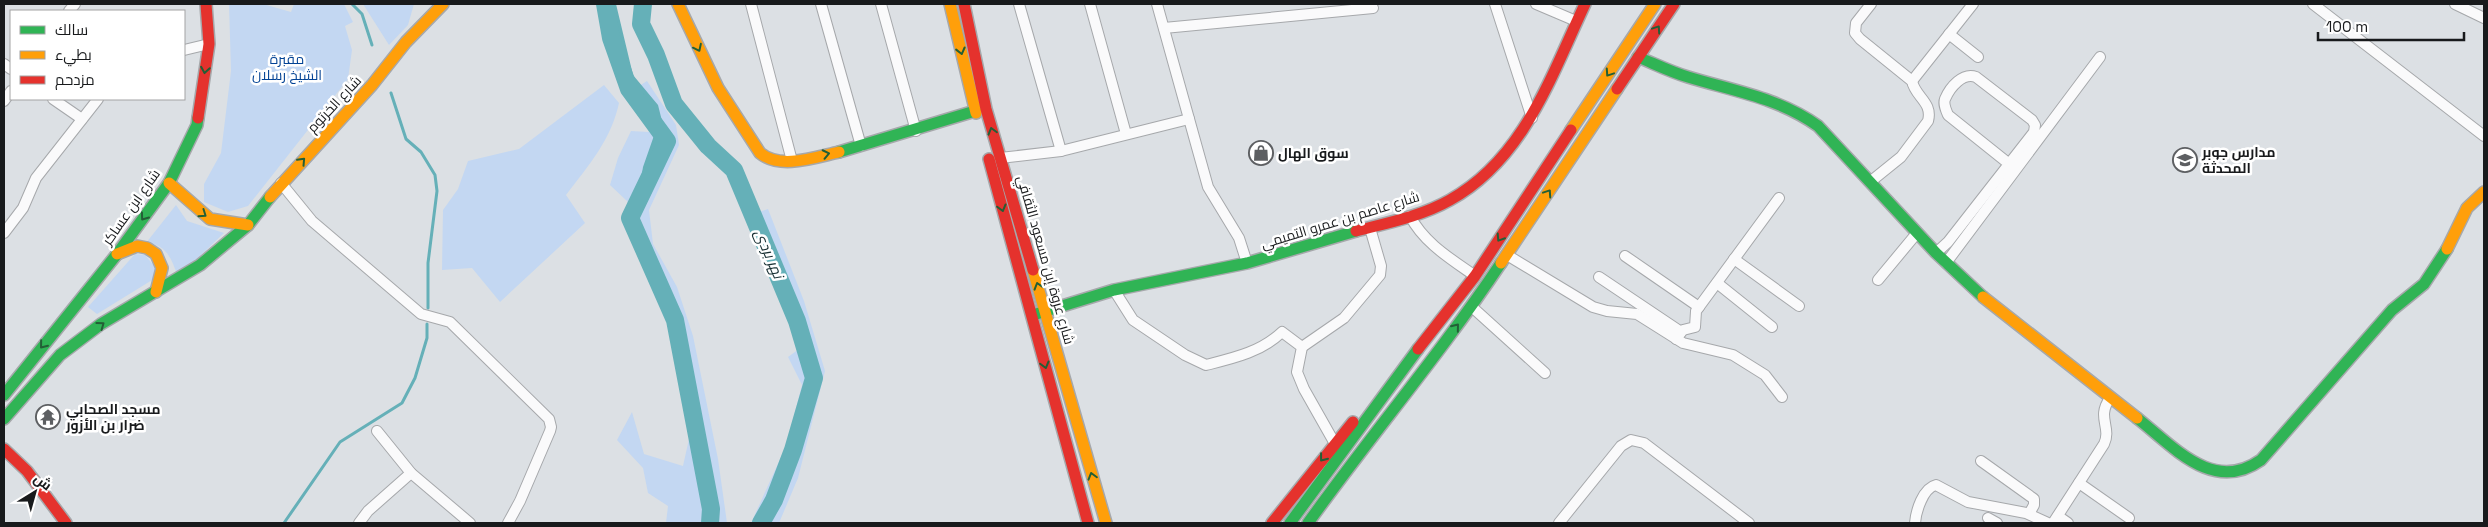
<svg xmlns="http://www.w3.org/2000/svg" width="2488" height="527" viewBox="0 0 2488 527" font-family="'Space Grotesk',Cairo,sans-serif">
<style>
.green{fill:#c3d7f2}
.water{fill:#65b0b8}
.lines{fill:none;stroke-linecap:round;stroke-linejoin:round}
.stream{stroke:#65b0b8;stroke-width:3}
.river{stroke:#65b0b8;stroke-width:18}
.street-casing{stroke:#a6a8ab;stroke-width:12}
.fast-casing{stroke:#a6a8ab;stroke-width:14}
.slow-casing{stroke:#a6a8ab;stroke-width:14}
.jam-casing{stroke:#a6a8ab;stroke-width:14}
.street{stroke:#fafafb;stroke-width:10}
.fast{stroke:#30b455;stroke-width:11}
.slow{stroke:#ff9f0a;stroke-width:11}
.jam{stroke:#e5322d;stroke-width:11}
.oneway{stroke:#235f36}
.labels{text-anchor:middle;stroke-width:5;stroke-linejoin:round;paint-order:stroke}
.park-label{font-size:14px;fill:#024294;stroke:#fff}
.street-label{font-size:14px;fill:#181a1c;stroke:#fff}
.poi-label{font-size:14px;font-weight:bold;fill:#181a1c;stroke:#fff;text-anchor:start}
.water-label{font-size:15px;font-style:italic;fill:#162d30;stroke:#fff}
</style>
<rect width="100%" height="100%" fill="#dce0e4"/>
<g class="green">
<polygon points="229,4 263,4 291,12 294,4 344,4 353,22 345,26 352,50 348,79 248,206 228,212 204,202 204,184 221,153 231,71"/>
<polygon points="363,4 414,4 408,25 389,45"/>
<polygon points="647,81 676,125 679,145 649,210 653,244 677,287 693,336 718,459 727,523 666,523 668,506 648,493 643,468 617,440 632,412 644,454 683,466 691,430 681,392 673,334 653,289 637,226 627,201 610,185 618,158 631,131 649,132 636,88"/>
<path d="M604 85 619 103C611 140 589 165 566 195L585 223 500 302 472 268 442 270 443 210 458 189 468 161 519 149Z"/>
<path d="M176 205 187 221 224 233 178 277C172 260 167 244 146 243Z"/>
<polygon points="768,209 804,301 825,371 798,478 779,523 751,523 786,446 802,385 788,357 799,349 790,319 746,216"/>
<polygon points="135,254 145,255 155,267 157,277 97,314 88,307"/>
</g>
<polygon class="water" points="603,4 616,4 633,75 658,105 667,141 637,203 643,167 657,127 629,89 611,38"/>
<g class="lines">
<g class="stream">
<polyline points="352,4 362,14 372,45"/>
<polyline points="391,93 406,139 421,152 435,175 437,191 428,263 428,308"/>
<polyline points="284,523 340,442 402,403 415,378 427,338 427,324"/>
</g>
<g class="river">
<polyline points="605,4 611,38 629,89 667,141 630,218 675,320 711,509 710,523"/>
<polyline points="643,4 641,24 656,55 674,104 708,146 734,170 797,321 814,378 793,450 774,500 761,523"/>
</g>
<defs>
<g id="street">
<polyline points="751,4 792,161"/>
<polyline points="821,4 861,146"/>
<polyline points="881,4 916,131"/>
<polyline points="1019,4 1061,151"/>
<polyline points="1090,4 1126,134"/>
<polyline points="1157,4 1208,187 1239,238 1247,263"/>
<polyline points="1495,4 1532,118"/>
<polyline points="1536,4 1576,21"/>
<polyline points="2313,4 2484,136"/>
<polyline points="2455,4 2484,18"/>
<polyline points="69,11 75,4"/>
<polyline points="1164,28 1373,8"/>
<polyline points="1949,34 1978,57"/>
<polyline points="184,50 209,44"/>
<polyline points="4,64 11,69"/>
<polyline points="1912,81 1973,4"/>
<polyline points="53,99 82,119"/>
<polyline points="4,101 11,91"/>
<polyline points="1000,158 1061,151 1189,119"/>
<path d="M1870 182 1901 157 1928 121C1933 102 1915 97 1912 81L1860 39 1855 33 1856 23 1871 4"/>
<polyline points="281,183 312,221 421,314 450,322 549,419 551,427 550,431 520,501 508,523"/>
<path d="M1410 216C1424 243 1451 259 1475 276"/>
<polyline points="4,233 23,208 36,178 98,99"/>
<path d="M1936 253 1948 242 2034 132 2035 125 2032 120 1976 77C1963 72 1950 87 1945 99 1943 104 1946 110 1948 115L2008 163"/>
<polyline points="1507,255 1593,307 1607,311 1637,314 1683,343 1733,355 1765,375 1782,397"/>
<polyline points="1625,256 1699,307"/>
<polyline points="1734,259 1799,306"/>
<polyline points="1946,263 2100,57"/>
<polyline points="1599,277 1681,332"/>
<polyline points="1878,280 1917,233"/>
<polyline points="1717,283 1772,327"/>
<path d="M1114 290 1133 320 1185 355 1206 365C1234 358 1261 352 1282 332L1302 347 1297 372 1304 389 1334 442"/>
<polyline points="1472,307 1545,373"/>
<polyline points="1676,339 1683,330 1695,327 1696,311 1779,198"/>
<polyline points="1302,347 1344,318 1380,275 1381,266 1370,228"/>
<polyline points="377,431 411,473 470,523"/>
<polyline points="1981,461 2034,499 2034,505 2029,514"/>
<polyline points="2079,483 2129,518"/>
<polyline points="2058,516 2068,523"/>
<polyline points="1988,518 1997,523"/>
<polyline points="359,523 368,511 411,473"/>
<polyline points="1559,523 1621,446 1631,440 1644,443 1749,523"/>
<path d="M1915 523C1916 511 1923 488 1936 485L1968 502 2026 513 2048 523"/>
<path d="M2053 523 2104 444C2112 427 2096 418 2110 398"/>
</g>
<g id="fast">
<path d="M1638 57C1655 64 1671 72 1688 77 1734 91 1779 98 1818 126L1936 253 1983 297"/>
<polyline points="839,152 975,111"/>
<polyline points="1033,315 1114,290 1247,263 1356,231"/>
<polyline points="4,395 117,254 169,183 197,125 198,118"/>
<path d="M2137 418C2174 447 2213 494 2261 460L2392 310 2424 284 2447 249"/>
<polyline points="4,419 60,355 101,324 200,265 248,225 270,197"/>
<polyline points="1290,523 1418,349"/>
<path d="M1308 523C1371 435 1441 353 1501 263"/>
</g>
<g id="slow">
<path d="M678 4 718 88 760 153C780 170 816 157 839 152"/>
<polyline points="950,4 976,113"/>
<polyline points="1571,130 1655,4"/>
<polyline points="169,183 210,219 248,225"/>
<polyline points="270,197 372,85 406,42 443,4"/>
<polyline points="2447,249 2467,208 2484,192"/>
<polyline points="117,254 137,246 147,248 156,254 162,268 156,292"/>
<polyline points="1501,263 1617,89"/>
<polyline points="1033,270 1106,523"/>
<polyline points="1983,297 2137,418"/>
</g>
<g id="jam">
<polyline points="964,4 986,109 1033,270"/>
<polyline points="1617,89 1674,4"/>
<polyline points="198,118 209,44 206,4"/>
<polyline points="989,159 1088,523"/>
<path d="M1356 231C1387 223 1422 216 1450 200 1524 159 1551 76 1585 4"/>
<polyline points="1418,349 1475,276 1571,130"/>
<polyline points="4,449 27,471 66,523"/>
<polyline points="1272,523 1353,422"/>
</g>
</defs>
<use href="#street" class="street-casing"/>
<use href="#fast" class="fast-casing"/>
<use href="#slow" class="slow-casing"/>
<use href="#jam" class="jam-casing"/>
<use href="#street" class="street"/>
<use href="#fast" class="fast"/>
<use href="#slow" class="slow"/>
<use href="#jam" class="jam"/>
</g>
<defs><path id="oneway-chevron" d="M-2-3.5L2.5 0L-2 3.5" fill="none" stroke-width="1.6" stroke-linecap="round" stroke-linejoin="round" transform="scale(1.25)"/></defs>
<g class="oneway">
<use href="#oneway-chevron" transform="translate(1657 29) rotate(-56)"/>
<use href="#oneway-chevron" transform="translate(698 48) rotate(64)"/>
<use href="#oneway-chevron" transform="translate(961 51) rotate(76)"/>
<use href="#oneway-chevron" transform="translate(205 70) rotate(99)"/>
<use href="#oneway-chevron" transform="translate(1609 73) rotate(124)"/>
<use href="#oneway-chevron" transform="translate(992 131) rotate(-106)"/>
<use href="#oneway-chevron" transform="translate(826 154) rotate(-12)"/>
<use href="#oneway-chevron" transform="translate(302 161) rotate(-47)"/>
<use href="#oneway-chevron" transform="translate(1548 193) rotate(-56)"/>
<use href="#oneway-chevron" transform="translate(1002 208) rotate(75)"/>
<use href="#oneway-chevron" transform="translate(203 214) rotate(35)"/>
<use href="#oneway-chevron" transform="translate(144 217) rotate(126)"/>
<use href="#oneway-chevron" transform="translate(1500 238) rotate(123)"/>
<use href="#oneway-chevron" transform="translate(1038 286) rotate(-107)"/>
<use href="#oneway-chevron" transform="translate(101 325) rotate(-36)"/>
<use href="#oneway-chevron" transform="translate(1456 327) rotate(-51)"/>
<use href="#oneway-chevron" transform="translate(43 345) rotate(129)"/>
<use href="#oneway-chevron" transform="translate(1045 365) rotate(75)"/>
<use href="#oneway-chevron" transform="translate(1323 458) rotate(128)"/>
<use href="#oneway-chevron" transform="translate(1092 476) rotate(-106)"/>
</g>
<defs>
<symbol id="shop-ring" viewBox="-11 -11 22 22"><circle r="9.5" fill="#fff" stroke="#5d5f62" stroke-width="1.5"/><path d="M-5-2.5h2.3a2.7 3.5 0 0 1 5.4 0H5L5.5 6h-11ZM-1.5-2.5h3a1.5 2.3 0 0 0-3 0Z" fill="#5d5f62"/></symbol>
<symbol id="school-ring" viewBox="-11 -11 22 22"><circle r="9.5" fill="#fff" stroke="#5d5f62" stroke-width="1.5"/><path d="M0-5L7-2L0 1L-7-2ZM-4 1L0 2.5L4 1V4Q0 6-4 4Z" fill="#5d5f62"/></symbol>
<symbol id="temple-ring" viewBox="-11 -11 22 22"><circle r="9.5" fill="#fff" stroke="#5d5f62" stroke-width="1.5"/><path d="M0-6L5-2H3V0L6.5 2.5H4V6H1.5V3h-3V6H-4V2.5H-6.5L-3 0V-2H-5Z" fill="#5d5f62"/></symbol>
</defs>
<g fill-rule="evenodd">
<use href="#shop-ring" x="1247" y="139" width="28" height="28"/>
<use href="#school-ring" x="2171" y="146" width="28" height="28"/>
<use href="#temple-ring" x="34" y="403" width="28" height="28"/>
</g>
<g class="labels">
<g class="park-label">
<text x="287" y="64">مقبرة<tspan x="287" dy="16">الشيخ رسلان</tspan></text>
</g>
<g class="street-label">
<text transform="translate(334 104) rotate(-47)" y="5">شارع الخرتوم</text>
<text transform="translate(131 207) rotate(-55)" y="5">شارع ابن عساكر</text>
<text transform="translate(1340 220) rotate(-17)" y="5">شارع عاصم بن عمرو التميمي</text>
<text transform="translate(1046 260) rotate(74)" y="5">شارع عروة إبن مسعود الثقافي</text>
</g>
<g class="poi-label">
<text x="2202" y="157">مدارس جوبر<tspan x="2202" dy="16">المحدثة</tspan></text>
<text x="1278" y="158">سوق الهال</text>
<text x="66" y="414">مسجد الصحابي<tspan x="66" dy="16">ضرار بن الأزور</tspan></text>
</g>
<g class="water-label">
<text transform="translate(769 254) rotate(67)" y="5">نهر بردى</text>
</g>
</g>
<rect width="2488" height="527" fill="none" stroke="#181a1c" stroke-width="10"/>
<rect x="10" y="10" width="175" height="90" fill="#ffffff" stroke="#a3a3a4"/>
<rect x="20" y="26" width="25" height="8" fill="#30b455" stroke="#a3a3a4"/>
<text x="55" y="35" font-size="15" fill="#181a1c">سالك</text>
<rect x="20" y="51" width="25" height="8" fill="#ff9f0a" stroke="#a3a3a4"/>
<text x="55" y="60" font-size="15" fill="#181a1c">بطيء</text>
<rect x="20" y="76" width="25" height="8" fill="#e5322d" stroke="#a3a3a4"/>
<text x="55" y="85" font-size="15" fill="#181a1c">مزدحم</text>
<g transform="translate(35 492) rotate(37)" stroke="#ffffff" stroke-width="4" paint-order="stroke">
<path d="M0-4L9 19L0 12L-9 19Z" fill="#181a1c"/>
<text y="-8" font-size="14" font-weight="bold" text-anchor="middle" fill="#181a1c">ش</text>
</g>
<path d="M2318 32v8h146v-8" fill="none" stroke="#181a1c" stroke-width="2.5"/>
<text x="2326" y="32" font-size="15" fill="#181a1c" stroke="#ffffff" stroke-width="4" paint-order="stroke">100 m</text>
</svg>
